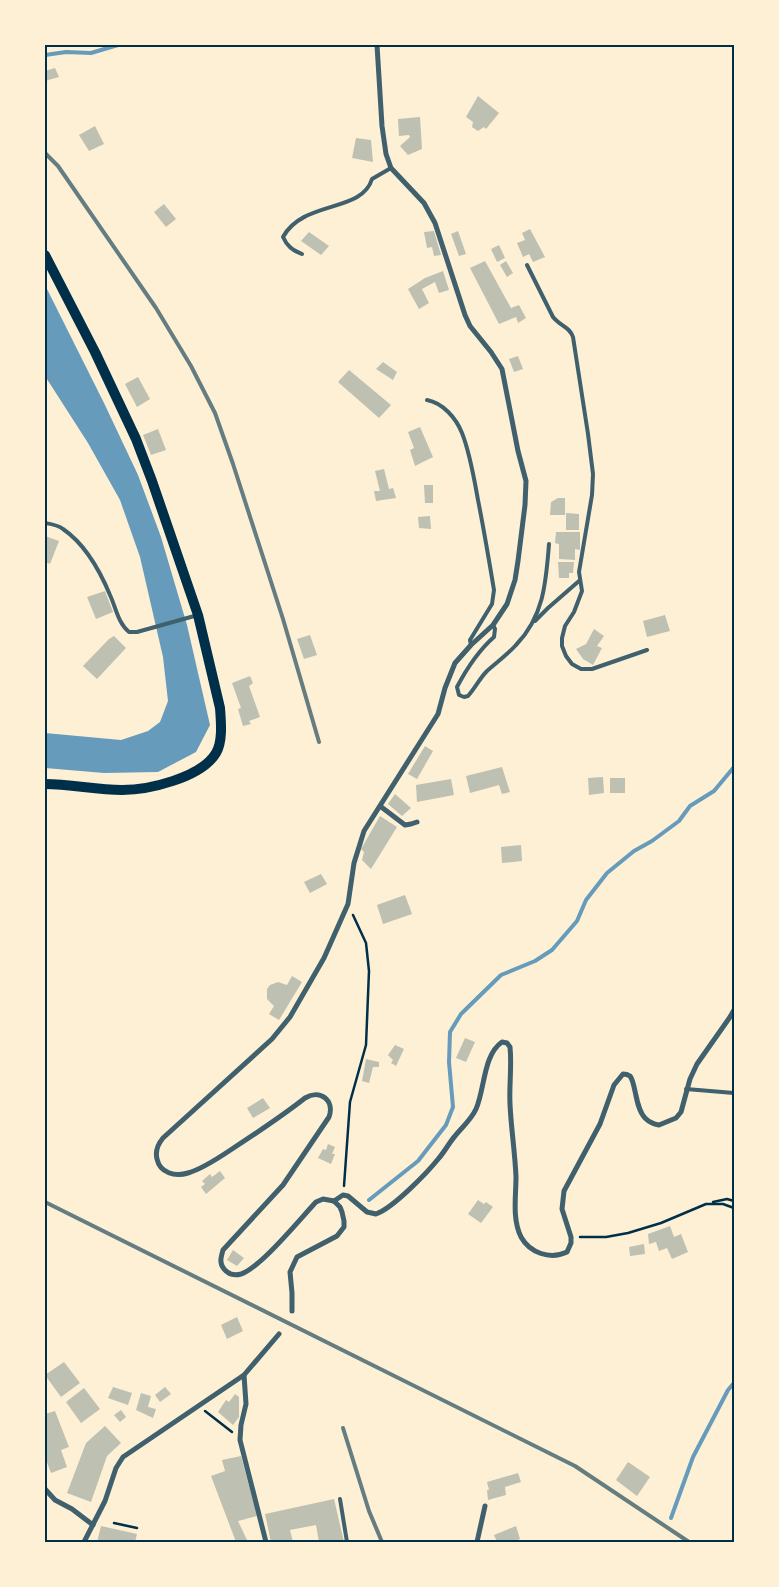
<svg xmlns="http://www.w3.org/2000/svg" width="779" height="1587" viewBox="0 0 779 1587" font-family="Jost,sans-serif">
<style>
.water{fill:#669bbc}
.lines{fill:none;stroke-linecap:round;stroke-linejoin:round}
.stream{stroke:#669bbc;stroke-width:4}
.building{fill:#bec0b2}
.path{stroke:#003049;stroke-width:2.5}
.service{stroke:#3f606c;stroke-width:4}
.minor{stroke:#3f606c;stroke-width:5}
.secondary{stroke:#003049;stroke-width:10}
.rail{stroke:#657d81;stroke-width:4}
.neatline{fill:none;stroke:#003049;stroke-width:2}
</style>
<rect width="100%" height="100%" fill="#fdf0d5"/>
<polygon class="water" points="45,285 104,403 138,475 161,537 187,625 210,725 196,752 158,772 104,773 45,768 45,733 121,740 148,731 160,722 168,701 163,657 140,557 120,500 88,443 45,376"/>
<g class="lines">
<g class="stream">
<polyline points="45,55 66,52 91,53 118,45"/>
<polyline points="369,1200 418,1161 446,1125 453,1107 449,1062 450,1032 461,1014 501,975 535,961 552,950 577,921 586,900 607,873 634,851 652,841 679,821 690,806 714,791 734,767"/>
<polyline points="671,1518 693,1457 728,1390 734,1383"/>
</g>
</g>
<g class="building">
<polygon points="55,68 59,77 48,80 45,82 45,71"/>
<polygon points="478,96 499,113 486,129 484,127 478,131 472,127 473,122 466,117"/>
<polygon points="420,117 422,149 408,155 400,146 410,137 409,135 399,136 398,119"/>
<polygon points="95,126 104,144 89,151 79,135"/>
<polygon points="356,138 371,140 373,162 352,158"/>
<polygon points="164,204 176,219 166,227 154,212"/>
<polygon points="530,229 545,257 533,262 529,254 523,257 517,243 525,240 522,233"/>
<polygon points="434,231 441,255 434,256 432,247 427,248 424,232"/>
<polygon points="458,231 466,254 459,256 451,234"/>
<polygon points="309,232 329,246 321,255 301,241"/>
<polygon points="499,245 505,258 497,262 491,249"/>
<polygon points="485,261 511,308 519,305 526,318 518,323 516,317 499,324 470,268"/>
<polygon points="506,261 513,273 507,277 500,265"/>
<polygon points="443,271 449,290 439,293 435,282 422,289 429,303 419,309 408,289 425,278"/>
<polygon points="518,356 523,369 514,372 509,359"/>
<polygon points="383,362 397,372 393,380 376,369"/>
<polygon points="349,370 391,405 379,418 338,382"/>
<polygon points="138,377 150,399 137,407 125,384"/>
<polygon points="420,427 433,457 415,466 410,450 414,448 408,432"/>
<polygon points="158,429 166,450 151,455 143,435"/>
<polygon points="384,469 389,489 393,488 396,498 376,501 374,491 380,491 375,471"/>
<polygon points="424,485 433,485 433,503 425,503"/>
<polygon points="558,498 565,498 565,515 550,515 551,502"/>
<polygon points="566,513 579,514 579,530 566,530"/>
<polygon points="430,516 431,529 419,528 418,517"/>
<polygon points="556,532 580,532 580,550 575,549 575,560 559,559 559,544 555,543"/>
<polygon points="45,536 59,541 50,564 45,562"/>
<polygon points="558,562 574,562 573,573 569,573 569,578 559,578"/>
<polygon points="105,591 113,612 96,619 87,597"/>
<polygon points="665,615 670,631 647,637 643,621"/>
<polygon points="594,629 604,636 597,646 602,648 593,665 583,659 576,649 586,644"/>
<polygon points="310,635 317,655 304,659 297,639"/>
<polygon points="114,636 126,648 97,679 83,666 109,639"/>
<polygon points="250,676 253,683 249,686 260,717 249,721 251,724 243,726 238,709 241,708 232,683"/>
<polygon points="425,746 433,751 417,779 408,774"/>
<polygon points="502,767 510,792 502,794 499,785 470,793 466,776"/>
<polygon points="603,777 604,793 589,795 588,778"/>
<rect x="610" y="778" width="15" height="15"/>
<polygon points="451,779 454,795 417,802 416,785"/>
<polygon points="395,794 411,808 402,816 388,804"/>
<polygon points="380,816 397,827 371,869 362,860 364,852 361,849"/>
<polygon points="521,845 522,861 502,863 501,847"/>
<polygon points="321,874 327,884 310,893 304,882"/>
<polygon points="405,895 412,914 383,924 377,905"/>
<polygon points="292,976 302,982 279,1020 269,1014 274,1006 267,999 267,989 270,985 278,982 287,985"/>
<polygon points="465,1038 475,1042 466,1062 456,1058"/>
<polygon points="395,1045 404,1049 396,1066 391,1063 393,1060 388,1055"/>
<polygon points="366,1059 379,1062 379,1067 373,1067 369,1083 362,1081"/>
<polygon points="263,1098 270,1108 253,1118 247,1108"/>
<polygon points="328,1144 335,1147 332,1154 335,1154 331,1164 318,1158 323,1149 326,1150"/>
<polygon points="220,1171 225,1178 206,1194 201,1187 205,1184 202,1181 210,1174 212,1177"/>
<polygon points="478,1200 484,1204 486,1202 493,1207 481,1223 468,1214"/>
<polygon points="670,1226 674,1237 681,1234 688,1252 672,1259 667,1248 659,1251 656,1242 649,1244 648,1234"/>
<polygon points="644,1244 645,1254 630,1256 629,1247"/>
<polygon points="233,1250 244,1258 237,1266 227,1260"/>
<polygon points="237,1317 243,1331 227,1339 221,1325"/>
<polygon points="64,1362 80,1383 61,1397 45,1375"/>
<polygon points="113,1387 132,1393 128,1405 108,1398"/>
<polygon points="165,1387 171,1394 160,1402 155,1395"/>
<polygon points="84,1388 100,1409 81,1423 66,1402"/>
<polygon points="141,1393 151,1396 148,1407 156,1409 153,1418 136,1410"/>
<polygon points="235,1394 239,1397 239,1417 233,1425 218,1412 226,1400 229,1402"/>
<polygon points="121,1410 126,1417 120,1422 114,1415"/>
<polygon points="55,1411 69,1447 61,1450 67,1467 51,1473 45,1457 45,1414"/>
<polygon points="105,1426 121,1443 107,1456 91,1502 67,1493 86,1443"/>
<polygon points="241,1456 257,1516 238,1521 248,1542 236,1542 211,1476 225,1471 222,1460"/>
<polygon points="628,1462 650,1477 637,1496 616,1480"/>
<polygon points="518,1473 521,1482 505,1487 506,1495 488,1500 487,1490 489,1490 487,1482"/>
<polygon points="334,1499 344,1542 319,1542 316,1525 290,1530 293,1542 271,1542 265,1514"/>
<polygon points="101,1526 137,1534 135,1542 97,1542"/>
<polygon points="516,1526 520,1539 512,1542 497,1542 494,1535"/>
</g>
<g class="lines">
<g class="path">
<polyline points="344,1186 350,1102 366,1045 369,971 366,943 353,915"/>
<polyline points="713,1202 727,1199 734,1201"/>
<polyline points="580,1237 606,1237 628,1233 661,1223 706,1204 723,1204 734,1208"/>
<polyline points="205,1411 232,1432"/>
<polyline points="114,1523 137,1528"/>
</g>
<g class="service">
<path d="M302 254C292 250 287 246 283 237 303 200 362 213 372 179L391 168"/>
<path d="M527 265 553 317C560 326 570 327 573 337L588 434 593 474 592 495 579 572 582 591 574 612 565 626 562 638V646L566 656 572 664 581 669H592L647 650"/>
<path d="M427 400C443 403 456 418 462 433 470 453 474 478 478 500 484 530 489 560 494 590L492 604 470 640 471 645"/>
<path d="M45 523C51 524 58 525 63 529 85 544 100 571 110 595 116 608 118 623 129 632H137L198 615"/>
<polyline points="535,621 548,608 579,581"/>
<path d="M493 625 495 629 494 637C478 651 467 668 457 687L459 695 464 697 468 696C475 688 480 678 487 671 497 662 507 655 516 645 544 616 546 582 549 544"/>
<polyline points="686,1089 734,1093"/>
<polyline points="340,1499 347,1542"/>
</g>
<g class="minor">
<polyline points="380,806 405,825 411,824 417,822"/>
<path d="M334 1201 323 1199 316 1202C300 1219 260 1268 241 1274 234 1276 228 1274 224 1269 219 1263 221 1257 223 1250L283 1185 329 1117C335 1100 320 1089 305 1098 281 1117 255 1134 229 1151 217 1159 202 1169 188 1173 175 1177 160 1173 157 1159 155 1151 158 1144 163 1138L272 1039 290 1017 324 958 348 904 354 863 364 831 438 714 445 688 455 663 471 645 493 625 507 604 515 580 518 561 525 505 526 481 518 451 502 369 491 352 470 326 465 315 435 223 424 203 391 168 386 154 382 126 377 45"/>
<path d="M334 1201 343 1195 348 1196 367 1212 376 1214C393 1208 427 1173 439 1158 445 1151 449 1143 455 1136 462 1127 471 1120 476 1109 485 1089 483 1055 502 1042L507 1043 510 1047C512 1066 509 1085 510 1104 511 1128 515 1152 516 1177 516 1196 512 1219 521 1237 530 1253 550 1260 567 1252L571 1243V1237L562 1209 564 1191 600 1124 614 1085 623 1074C626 1074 627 1074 630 1076 636 1083 635 1108 645 1118 649 1122 653 1124 659 1125L676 1118 681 1112 690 1079 697 1064 730 1017 734 1010"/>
<polyline points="292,1311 292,1293 290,1272 297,1257 337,1236 344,1227 344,1221 342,1212 340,1207 334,1201"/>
<polyline points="244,1375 246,1404 241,1425 240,1440 266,1542"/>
<polyline points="45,1489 55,1500 72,1509 93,1525"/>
<polyline points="84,1542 105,1501 116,1468 123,1457 244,1375 279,1334"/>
<polyline points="477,1542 485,1506"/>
</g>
<path class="secondary" d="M45 255 95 352 136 439 152 481 198 615 220 708C221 722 223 741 216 753 201 778 148 790 122 790 96 790 71 784 45 784"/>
<g class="rail">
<polyline points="45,153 58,166 156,308 191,366 215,413 233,464 283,619 319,742"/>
<polyline points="45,1202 575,1466 689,1542"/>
<polyline points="343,1428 369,1511 382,1542"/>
</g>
</g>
<rect width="779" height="1587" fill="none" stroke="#fdf0d5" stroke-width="92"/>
<rect x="46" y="46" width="687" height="1495" class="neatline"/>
</svg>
